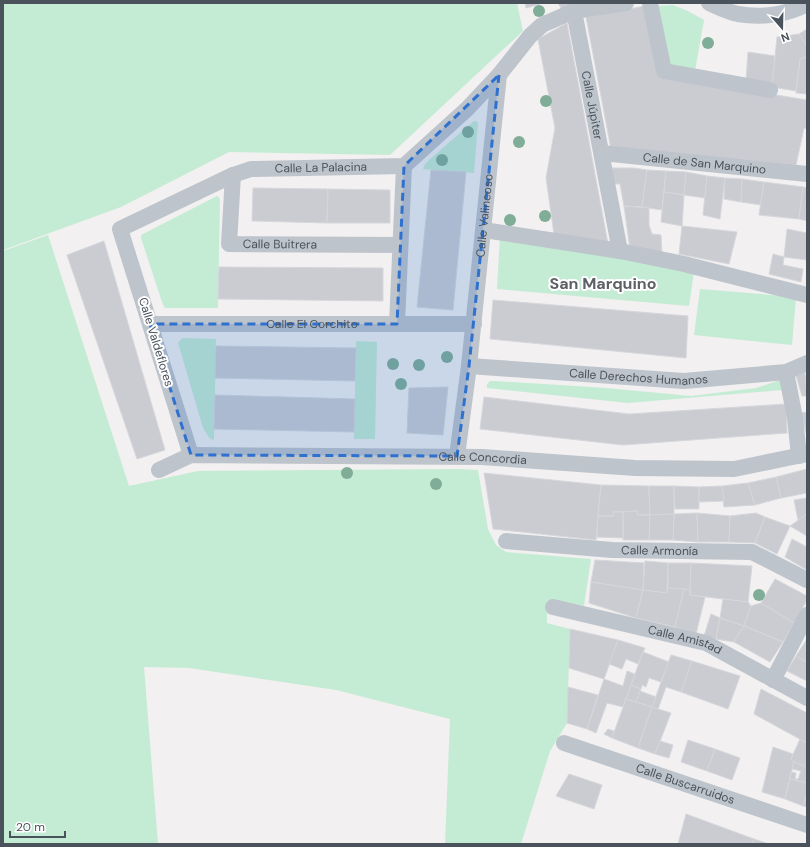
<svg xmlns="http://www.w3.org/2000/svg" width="810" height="847" viewBox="0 0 810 847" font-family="'DM Sans',sans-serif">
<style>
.green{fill:#c4ebd4}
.building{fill:#cbccd2;stroke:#d5d7db}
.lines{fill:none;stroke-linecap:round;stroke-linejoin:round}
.street{stroke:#bec4cb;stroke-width:16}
.tree{fill:#80ad97}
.marked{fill:#2e71cf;fill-opacity:0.2;stroke:#2e71cf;stroke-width:3;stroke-dasharray:8 5;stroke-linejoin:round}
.labels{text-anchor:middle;stroke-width:4;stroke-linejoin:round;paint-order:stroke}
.street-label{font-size:12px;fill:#4a535c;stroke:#fff}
.district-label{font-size:16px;font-weight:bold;fill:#5d6064;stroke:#fff}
</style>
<rect width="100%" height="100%" fill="#f2f0f0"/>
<g class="green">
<polygon points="4,3 517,3 523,31 390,155 229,152 121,207 3,250 3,6"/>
<polygon points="673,5 688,11 704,20 695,71 670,67 657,6"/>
<polygon points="474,121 476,121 478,123 474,173 423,169 425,164 430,159"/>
<polygon points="217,196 219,197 220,200 218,308 165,308 163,305 141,238 141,235"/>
<polygon points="48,235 129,486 198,471 459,469 478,470 488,529 496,545 506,552 591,559 584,606 547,601 547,623 570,629 567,723 550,751 521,844 445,844 450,719 336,690 189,668 144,667 158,844 3,844 3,251"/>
<polygon points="500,237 694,272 689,306 497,289"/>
<polygon points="700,289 796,297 792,345 694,335"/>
<polygon points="182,338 216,339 214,440 210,439 203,428 178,343"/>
<polygon points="356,341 377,342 375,439 354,439"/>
<polygon points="781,380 783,390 628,403 487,388 487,384 490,381 495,381 606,388 691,396 756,388"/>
</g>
<g class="building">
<polygon points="525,3 539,3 540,4 526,8"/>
<polygon points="558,3 596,3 562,10"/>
<polygon points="645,6 661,76 807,100 807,129 804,128 796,165 611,149 586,17"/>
<polygon points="567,23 608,244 554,234 546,178 555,128 538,39"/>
<polygon points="807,29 807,46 799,34"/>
<polygon points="799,34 807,46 807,57 800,59 796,91 772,87 777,37"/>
<polygon points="748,52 775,56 772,87 746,81"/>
<polygon points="807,57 807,94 796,93 800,59"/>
<polygon points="612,168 633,168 647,170 642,207 624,206 620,184 613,184"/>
<polygon points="431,170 466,172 453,310 417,307"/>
<polygon points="647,170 666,171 662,210 642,207"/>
<polygon points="666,171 686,172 684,195 664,192"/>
<polygon points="686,172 707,176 705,198 684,195"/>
<polygon points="707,176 725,178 720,219 703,215"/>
<polygon points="725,178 742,179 741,202 724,199"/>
<polygon points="742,179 764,182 761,205 741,202"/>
<polygon points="764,182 803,187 799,219 759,215"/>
<polygon points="803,187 807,188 807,221 799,219"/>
<polygon points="253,188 328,189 327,223 252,221"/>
<polygon points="328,189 390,190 390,223 327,223"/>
<polygon points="664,192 684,195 682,226 661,222"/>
<polygon points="624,206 649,208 649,225 652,234 661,235 662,254 630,249"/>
<polygon points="682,226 737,232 729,264 679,254"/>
<polygon points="787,229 807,233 807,260 784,257"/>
<polygon points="104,241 165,450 137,459 67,255"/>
<polygon points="773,254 784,257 783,265 803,269 801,282 769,274"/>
<polygon points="219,267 383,268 383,301 218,299"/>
<polygon points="493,300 688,316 686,358 490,339"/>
<polygon points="216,346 356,348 355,381 215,378"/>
<polygon points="805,373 807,396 802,396 796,375"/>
<polygon points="448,387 443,435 407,433 409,388"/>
<polygon points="215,395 355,399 354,432 214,429"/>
<polygon points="484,397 629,414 786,404 787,433 623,445 480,429"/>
<polygon points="807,412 807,433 806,433 801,413"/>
<polygon points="807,469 807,493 781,498 776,477"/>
<polygon points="484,473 601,485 596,540 493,529"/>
<polygon points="776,477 781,498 755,505 748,483"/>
<polygon points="748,483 755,505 724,507 722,486"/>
<polygon points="601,485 649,486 650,515 638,515 637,511 613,512 614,516 598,516"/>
<polygon points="649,486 674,486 674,514 650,515"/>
<polygon points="674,486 699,487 699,509 675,509"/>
<polygon points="722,486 724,501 699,502 699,487"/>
<polygon points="807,498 807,514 798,520 794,500"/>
<polygon points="637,511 638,515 650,515 649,540 623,540 623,512"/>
<polygon points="613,512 623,512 623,538 597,537 598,516 614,516"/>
<polygon points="697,513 698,542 673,540 674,514"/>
<polygon points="697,513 730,516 729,542 698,542"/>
<polygon points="756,513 765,517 755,543 729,542 730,516"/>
<polygon points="674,514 673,540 649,540 650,515"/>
<polygon points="807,514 807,536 790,526"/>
<polygon points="765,517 790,526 777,554 755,543"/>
<polygon points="792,539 807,547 807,570 785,557"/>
<polygon points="595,560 644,563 643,590 591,582"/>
<polygon points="645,561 668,563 667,593 643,590"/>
<polygon points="668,563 691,563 690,590 668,588"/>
<polygon points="691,563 752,566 748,602 690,595"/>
<polygon points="775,579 807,596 807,600 794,623 761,603"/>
<polygon points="591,582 643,590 636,618 589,603"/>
<polygon points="668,588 684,589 675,627 636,618 643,590 667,593"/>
<polygon points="684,589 690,590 690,595 705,597 696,634 675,627"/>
<polygon points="723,599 748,602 751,606 744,626 720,618"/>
<polygon points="761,603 794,623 783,642 744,626 751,606"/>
<polygon points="711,614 720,618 716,639 704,636"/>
<polygon points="720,618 744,626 734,642 716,639"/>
<polygon points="744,626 783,642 770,662 734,642"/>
<polygon points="570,629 618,640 604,679 569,668"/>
<polygon points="807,639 807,662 796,656"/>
<polygon points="618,640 645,648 638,664 626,659 622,669 609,664"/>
<polygon points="643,652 669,662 661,682 649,678 646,687 642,685 641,689 631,685"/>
<polygon points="671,655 692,661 681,692 666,687 658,709 652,707"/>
<polygon points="796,656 807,662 807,681 787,671"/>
<polygon points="692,661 740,676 728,709 681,692"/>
<polygon points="627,671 635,674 623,707 607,703 596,733 587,729 604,679 623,686"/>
<polygon points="631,685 641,689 636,702 626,699"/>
<polygon points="568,687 598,695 587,729 567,723"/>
<polygon points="761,689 807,713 807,743 754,714"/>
<polygon points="640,691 656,697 652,707 636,702"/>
<polygon points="626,699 652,707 638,748 612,738"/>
<polygon points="652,707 671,713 655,754 638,748"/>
<polygon points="608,729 614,731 612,738 604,734"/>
<polygon points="800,739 807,743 807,767 794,762 791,759"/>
<polygon points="688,740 715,749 707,771 681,762"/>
<polygon points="660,741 673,745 669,758 655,754"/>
<polygon points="773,747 793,754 791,759 794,762 785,799 762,792"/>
<polygon points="715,749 740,758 732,780 707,771"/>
<polygon points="794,762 807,767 807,783 790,779 791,772 796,773 795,779 798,779 801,771 792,769"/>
<polygon points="569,774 602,785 594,809 556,796"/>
<polygon points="790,779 807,783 807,794 803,806 785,799"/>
<polygon points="807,794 807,807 803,806"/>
<polygon points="686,814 754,839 752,844 678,844"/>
<polygon points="754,839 769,844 752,844"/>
</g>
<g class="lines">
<g class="street">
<polyline points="650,3 664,71 770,90"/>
<path d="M709 3C718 7 728 12 738 14 761 18 787 15 807 4"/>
<path id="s1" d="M574 11 620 251"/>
<path id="s2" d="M602 153 807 174"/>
<path id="s3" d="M233 175 229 244 400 245"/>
<polyline points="484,230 620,251 684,264 807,295"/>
<path id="s4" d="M150 324H474"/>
<polyline points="397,324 404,166"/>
<path id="s5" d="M469 366 684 381 786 372 807 363"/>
<polyline points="786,372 795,418 799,456 807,453"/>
<path id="s6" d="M191 455 120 229 233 175 251 169 404 166 467 109 499 75 530 36 542 25 574 11 626 3"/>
<path id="s7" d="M457 456 469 366 499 75"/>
<path id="s8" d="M159 470 191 455 482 457 635 468 734 469 807 454"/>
<path id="s9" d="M506 541 612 550 752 552 807 580"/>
<path id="s10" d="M553 607 706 643 807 698"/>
<polyline points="773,680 807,615"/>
<path id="s11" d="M564 743 807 825"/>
</g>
</g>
<g class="tree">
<circle cx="539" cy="11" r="6"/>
<circle cx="708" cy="43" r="6"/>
<circle cx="546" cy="101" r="6"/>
<circle cx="468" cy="132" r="6"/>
<circle cx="519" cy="142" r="6"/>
<circle cx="442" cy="160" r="6"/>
<circle cx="545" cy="216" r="6"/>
<circle cx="510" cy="220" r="6"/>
<circle cx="447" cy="357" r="6"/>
<circle cx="393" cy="364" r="6"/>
<circle cx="419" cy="365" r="6"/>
<circle cx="401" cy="384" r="6"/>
<circle cx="347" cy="473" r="6"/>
<circle cx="436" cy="484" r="6"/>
<circle cx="759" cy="595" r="6"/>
</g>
<path class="marked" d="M499 75 469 366 457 456 191 455 150 324H397L404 166Z"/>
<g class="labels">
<g class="street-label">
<text dy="4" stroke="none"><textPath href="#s1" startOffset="96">Calle Júpiter</textPath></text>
<text dy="4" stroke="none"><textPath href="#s2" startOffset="103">Calle de San Marquino</textPath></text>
<text dy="4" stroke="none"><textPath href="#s6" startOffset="451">Calle La Palacina</textPath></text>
<text dy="4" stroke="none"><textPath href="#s7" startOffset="242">Calle Valincoso</textPath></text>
<text dy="4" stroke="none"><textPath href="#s3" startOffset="120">Calle Buitrera</textPath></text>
<text dy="4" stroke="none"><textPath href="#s4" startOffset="162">Calle El Corchito</textPath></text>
<text transform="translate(156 342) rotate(73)" y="4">Calle Valdeflores</text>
<text dy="4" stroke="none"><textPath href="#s5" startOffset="170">Calle Derechos Humanos</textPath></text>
<text dy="4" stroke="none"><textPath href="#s8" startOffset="327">Calle Concordia</textPath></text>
<text dy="4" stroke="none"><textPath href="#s9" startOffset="154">Calle Armonía</textPath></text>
<text dy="4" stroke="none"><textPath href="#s10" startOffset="136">Calle Amistad</textPath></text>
<text dy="4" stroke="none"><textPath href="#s11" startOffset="128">Calle Buscarruidos</textPath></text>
</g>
<g class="district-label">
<text x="603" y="289">San Marquino</text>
</g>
</g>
<rect width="810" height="847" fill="none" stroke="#4a535c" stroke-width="8"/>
<g transform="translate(782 28) rotate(160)" stroke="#ffffff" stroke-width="3" paint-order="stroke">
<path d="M0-3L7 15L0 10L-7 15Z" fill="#4a535c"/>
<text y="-6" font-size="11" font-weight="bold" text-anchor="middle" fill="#4a535c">N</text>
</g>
<path d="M10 831v6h55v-6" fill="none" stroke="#4a535c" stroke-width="2"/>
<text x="16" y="831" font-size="12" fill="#4a535c" stroke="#ffffff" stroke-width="3" paint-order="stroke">20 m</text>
</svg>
